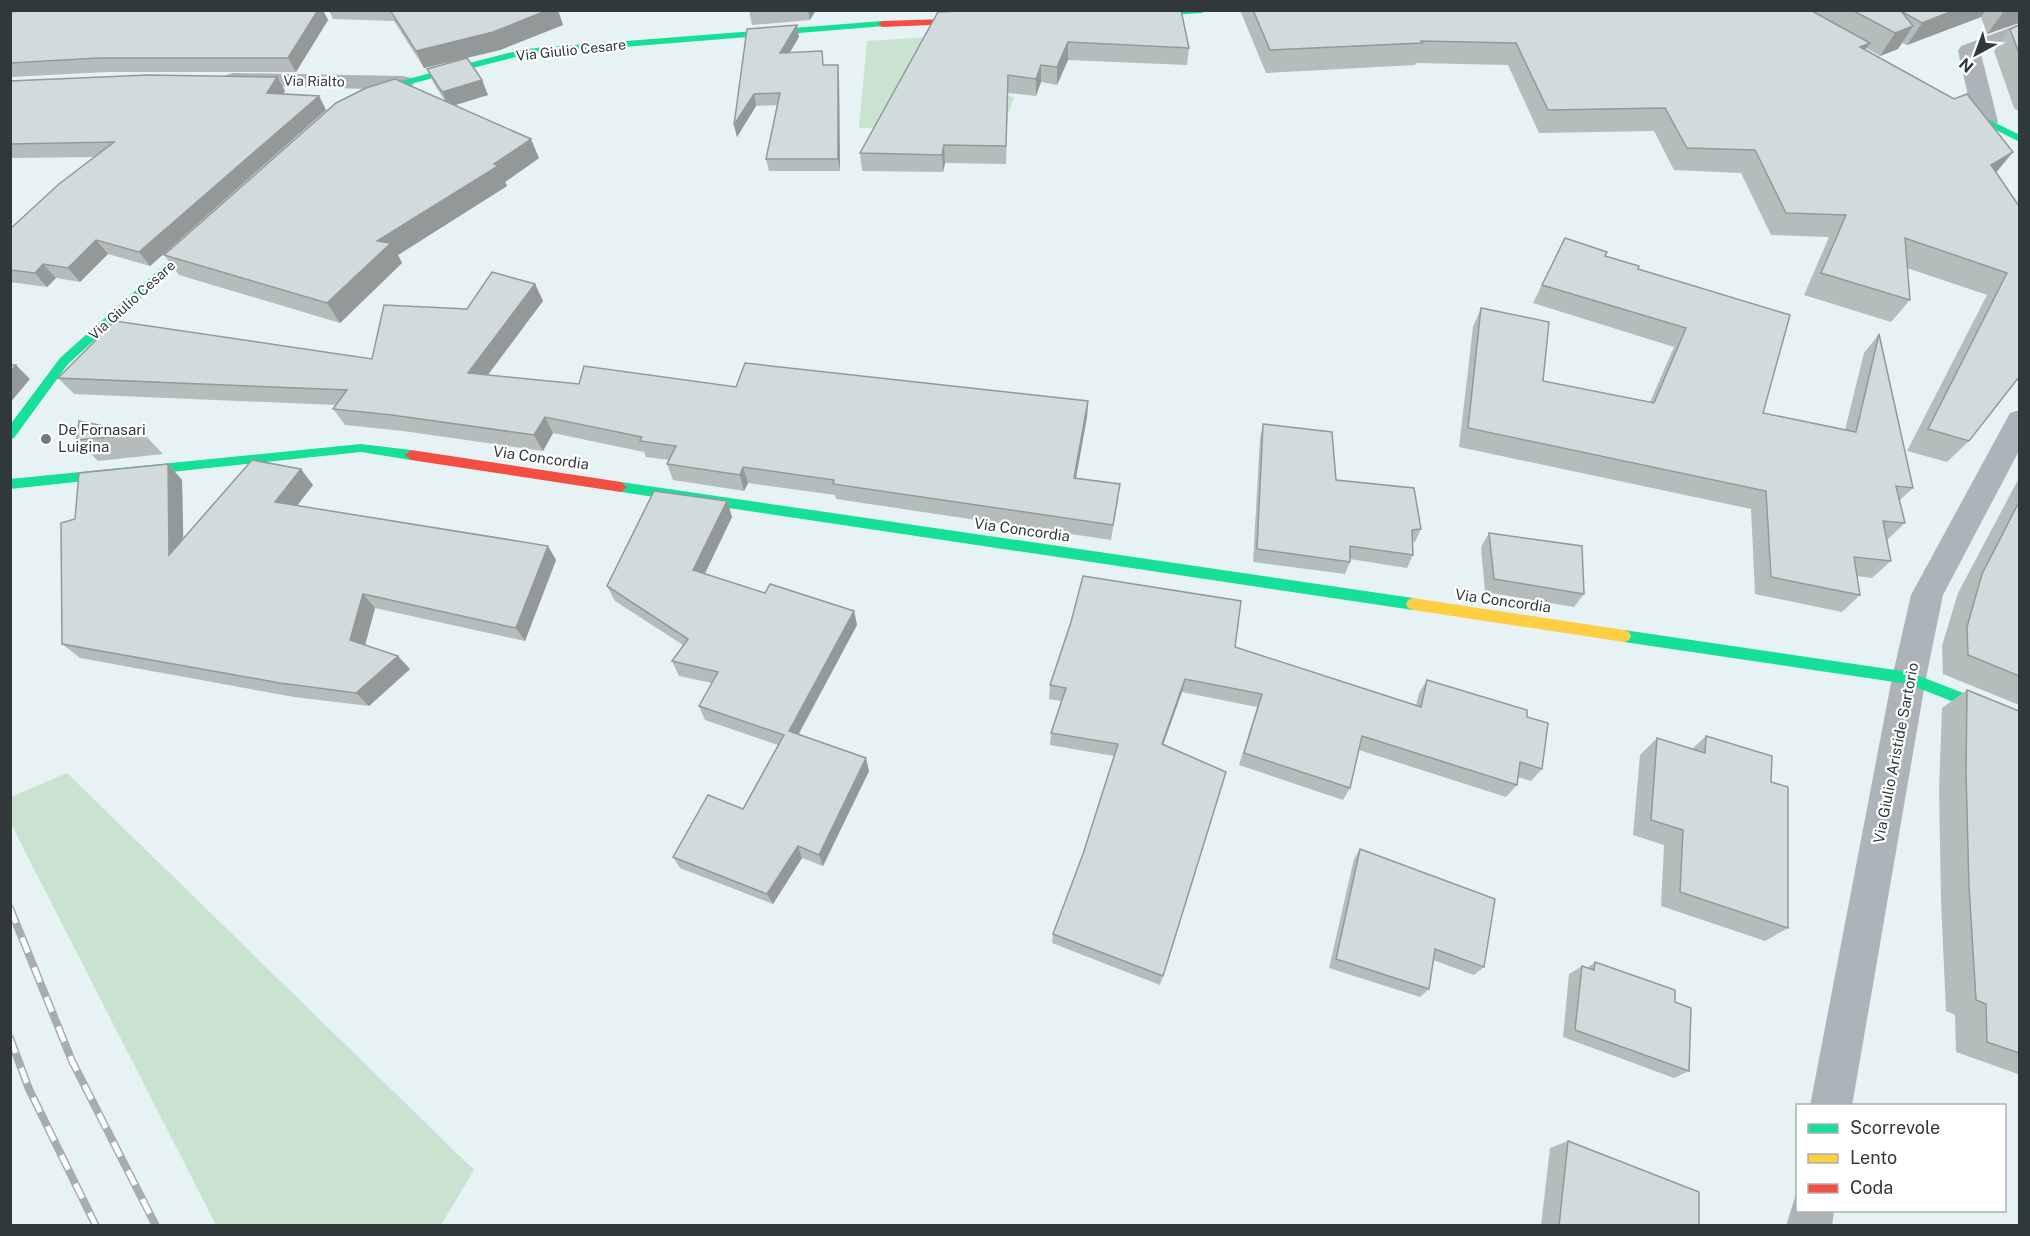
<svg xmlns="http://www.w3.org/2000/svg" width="2030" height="1236" viewBox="0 0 2030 1236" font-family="'Public Sans',sans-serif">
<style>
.green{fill:#c9e3d0}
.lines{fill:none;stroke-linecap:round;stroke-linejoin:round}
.street{fill:#acb4b9;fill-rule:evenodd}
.fast{fill:#16e098;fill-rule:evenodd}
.slow{fill:#ffcf43;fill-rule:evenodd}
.jam{fill:#f24e42;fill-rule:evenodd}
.rail-casing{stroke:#a6adb1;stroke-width:8}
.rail{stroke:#fff;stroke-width:5;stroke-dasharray:16;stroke-linecap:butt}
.wall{fill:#b5bcbc}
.shaded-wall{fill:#939999}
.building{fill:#d2dbdb;stroke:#939999;stroke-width:1.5}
.poi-dot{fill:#70797b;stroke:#fff;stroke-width:2}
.labels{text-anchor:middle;stroke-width:4.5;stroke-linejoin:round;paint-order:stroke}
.far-street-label{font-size:14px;fill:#30383a;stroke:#fff}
.poi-label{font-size:15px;fill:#30383a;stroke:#fff;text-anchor:start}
.street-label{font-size:15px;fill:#30383a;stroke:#fff}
</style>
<rect width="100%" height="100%" fill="#e7f2f5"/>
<g class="green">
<polygon points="930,37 906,80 1014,97 1002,131 859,128 867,41"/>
<polygon points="67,773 474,1170 441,1225 216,1225 11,824 11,797"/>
</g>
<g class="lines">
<g class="street">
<polygon points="2020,24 2020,38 1981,54 1998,122 1994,127 1986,129 1978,127 1974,122 1958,51 1961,46"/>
<polygon points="234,73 403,76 411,78 414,83 411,88 403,90 226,85 223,80 226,75"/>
<polygon points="2020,410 2020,449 1943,595 1926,678 1852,1106 1810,1106 1892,678 1911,595 2010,413"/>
<polygon points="1796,1194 1798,1210 1834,1210 1832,1226 1786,1226"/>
</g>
<g class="fast">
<polygon points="1152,10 1206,10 1202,13 1136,17 1132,14 1136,11"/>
<polygon points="882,21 886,24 885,26 524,55 406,85 366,105 358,103 400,81 524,49"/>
<polygon points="1951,101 2020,135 2020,142 1948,106 1948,102"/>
<polygon points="204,232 208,233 208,237 68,364 14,438 10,439 10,425 60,358 200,233"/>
<polygon points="361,444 411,450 417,455 411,460 361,452 10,489 10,479"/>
<polygon points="621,482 1413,598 1418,600 1420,604 1418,608 1413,610 621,492 615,487"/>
<polygon points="1624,630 1909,672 2020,715 2020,728 1908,684 1624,642 1619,640 1617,636 1619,632"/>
</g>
<polygon class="slow" points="1413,598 1624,630 1629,632 1631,636 1629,640 1624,642 1413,610 1408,608 1406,604 1408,600"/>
<g class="jam">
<polygon points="977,18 981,21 980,23 882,27 878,24 882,21"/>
<polygon points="411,450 621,482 627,487 621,492 411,460 405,455"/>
</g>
<defs>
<g id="rail">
<polyline points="10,908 72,1061 156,1226"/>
<polyline points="10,1038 29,1089 96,1226"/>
</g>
</defs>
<use href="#rail" class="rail-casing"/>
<use href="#rail" class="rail"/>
</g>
<g class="wall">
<polygon points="10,10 323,10 328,20 296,72 108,72 10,77"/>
<polygon points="329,10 558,10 563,25 500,50 424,68 394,21 333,19"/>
<polygon points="749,10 816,10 810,20 752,25"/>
<polygon points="948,10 1181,10 1189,48 1187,65 1068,60 1057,85 1041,82 1036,96 1008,93 1006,164 945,163 943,172 862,171 860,153 948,12"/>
<polygon points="1240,10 2019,10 2019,23 1987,34 1981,17 1907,45 1902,43 1898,49 1880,56 1866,48 1865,50 2013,152 1996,172 2019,377 1969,441 1947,462 1907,451 1987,295 1907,268 1910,300 1891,322 1804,295 1829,237 1771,235 1741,173 1674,170 1654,131 1539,133 1508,65 1416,63 1415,65 1266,73"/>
<polygon points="797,25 799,37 790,52 824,65 839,77 840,171 769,171 766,159 777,105 756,106 737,137 734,125"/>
<polygon points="2019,25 2019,112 2014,108 1994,51 2010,29"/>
<polygon points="427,69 482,80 488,95 455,105 539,158 505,182 507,186 398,255 402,263 340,323 179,275 164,255 445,101 434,84"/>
<polygon points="277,77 285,91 283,94 319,96 326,110 150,266 108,254 80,282 56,278 47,287 10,282 10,229 95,157 10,158 10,81"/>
<polygon points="1565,238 1605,256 1638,269 1763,413 1845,430 1864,353 1879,334 1913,488 1899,501 1905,523 1887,540 1891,561 1872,578 1857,576 1860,595 1842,612 1755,594 1751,509 1459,447 1473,327 1481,308 1543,381 1650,402 1674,347 1533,303"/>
<polygon points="535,284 543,301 488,375 579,384 736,387 1088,401 1087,417 1076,478 1118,500 1111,540 836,499 835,495 748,483 744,491 673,480 667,464 669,460 646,457 644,452 553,433 543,451 403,431 345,425 333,409 336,405 74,394 58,378 372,359 467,309"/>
<polygon points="1263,424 1336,480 1421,529 1415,542 1413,542 1413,555 1407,568 1350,559 1350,562 1345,574 1253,562 1260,438"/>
<polygon points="144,434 163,454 98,461 77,440"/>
<polygon points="168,464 182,480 183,539 313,485 297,506 556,560 525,641 375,608 365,645 410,669 369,706 294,697 80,658 62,644 75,519"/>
<polygon points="2019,478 2019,705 1943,674 1942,646 1958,593"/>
<polygon points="727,501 732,517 705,574 765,593 854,611 857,625 799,734 869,771 823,866 802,858 773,904 680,868 673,857 743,809 778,745 705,720 699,706 712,683 679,676 672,661 683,645 615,601 607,586"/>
<polygon points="1489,533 1584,594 1574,607 1485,592 1481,547"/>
<polygon points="1235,647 1416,705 1419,693 1427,680 1527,717 1542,769 1531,781 1518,777 1517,785 1506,797 1359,750 1350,788 1343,800 1239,765 1257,707 1182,692 1163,745 1163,976 1160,985 1052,943 1053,934 1083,854 1114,756 1050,745 1051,733 1061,701 1049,699 1050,685"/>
<polygon points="1967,690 2019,711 2019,1083 2018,1074 1956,1052 1955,1015 1946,1011 1941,900 1939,790 1942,708"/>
<polygon points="1706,736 1771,782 1788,928 1765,941 1661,906 1664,845 1633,835 1640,755 1657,738 1692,749"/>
<polygon points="1360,849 1484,967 1474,975 1433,960 1429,989 1420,997 1329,968 1354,859"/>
<polygon points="1595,962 1675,1002 1689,1071 1674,1078 1563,1037 1569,974 1582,966 1587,968"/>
<polygon points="1568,1141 1699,1226 1541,1226 1550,1148"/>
</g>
<g class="shaded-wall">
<polygon points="318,10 323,10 328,20 296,72 288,58"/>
<polygon points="548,10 558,10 563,25 500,50 424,68 416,51"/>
<polygon points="808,10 816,10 810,20"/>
<polygon points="1955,10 1986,10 1981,17 1907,45 1922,23"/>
<polygon points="2006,10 2019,10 2019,23 1987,34 2004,11"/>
<polygon points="797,25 799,37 782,65 780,53"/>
<polygon points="1913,26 1898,49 1880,56 1895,33"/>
<polygon points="1068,42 1068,60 1057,85 1057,67"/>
<polygon points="1870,43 1855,65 1860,47"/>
<polygon points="838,65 839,77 840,171 838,159"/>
<polygon points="1041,65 1041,82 1036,96 1036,79"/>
<polygon points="277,77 285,91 275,107 267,93"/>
<polygon points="482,80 488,95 449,107 442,92"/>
<polygon points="754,94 756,106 737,137 734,125"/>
<polygon points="319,96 326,110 150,266 139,252"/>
<polygon points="531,139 539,158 505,182 507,186 398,255 402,263 340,323 327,303 377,241"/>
<polygon points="944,145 945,163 943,172 942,155"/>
<polygon points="2013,152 1994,175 1991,165"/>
<polygon points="96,240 108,254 80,282 68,268"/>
<polygon points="43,264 56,278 47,287 35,273"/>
<polygon points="535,284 543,301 477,389 468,373"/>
<polygon points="16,365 30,379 10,403 10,372"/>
<polygon points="1088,401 1087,417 1073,494 1074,478"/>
<polygon points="545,417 553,433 543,451 534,435"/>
<polygon points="168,464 182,480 184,570 169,555"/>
<polygon points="743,467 748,483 744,491 740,475"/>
<polygon points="301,469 313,485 288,517 275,502"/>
<polygon points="727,501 732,517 699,585 693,570"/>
<polygon points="548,546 556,560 525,641 516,628"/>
<polygon points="363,594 375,608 363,653 350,640"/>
<polygon points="854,611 857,625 793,744 789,731"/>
<polygon points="398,656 410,669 369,706 356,693"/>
<polygon points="1185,679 1182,692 1159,756 1162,744"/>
<polygon points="866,758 869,771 823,866 819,855"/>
<polygon points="798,846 802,858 773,904 767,894"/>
</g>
<g class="building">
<polygon points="27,10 318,10 288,58 98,58 10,63 10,12"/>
<polygon points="390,10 548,10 493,32 416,51"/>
<polygon points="981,10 1181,10 1189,48 1068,42 1057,67 1041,65 1036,79 1008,75 1006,146 944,145 942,155 860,153 938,12"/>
<polygon points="1253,10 1810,10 1870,43 1860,47 1954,99 1967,94 2013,152 1991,165 2019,206 2019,377 1969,441 1928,429 2007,273 1905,238 1910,300 1821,273 1846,215 1786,213 1755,150 1687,148 1665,108 1548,110 1516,43 1421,41 1422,43 1270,50"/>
<polygon points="1852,10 1955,10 1922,23 1901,11 1913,26 1895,33"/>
<polygon points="797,25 780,53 822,51 823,65 838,65 838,159 766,159 780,93 754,94 734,125 747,29"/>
<polygon points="2019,25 2019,53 2010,29"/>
<polygon points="467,58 482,80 442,92 427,69"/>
<polygon points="148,75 277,77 267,93 319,96 139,252 96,240 68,268 43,264 35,273 10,270 10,229 59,184 114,142 10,144 10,81"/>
<polygon points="395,79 531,139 494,164 498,166 377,241 391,243 327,303 164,255 336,103 366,88"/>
<polygon points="1565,238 1607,252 1605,256 1639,266 1638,269 1790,315 1763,413 1856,432 1879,334 1913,488 1896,486 1905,523 1883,521 1891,561 1854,557 1860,595 1771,577 1766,491 1468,428 1481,308 1549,322 1543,381 1654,403 1686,328 1542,285"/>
<polygon points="492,272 535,284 468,373 579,384 584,366 736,387 745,363 1088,401 1074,478 1120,484 1113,525 833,484 834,480 743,467 740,475 667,464 676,446 640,441 642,437 545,417 534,435 392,415 333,409 347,390 58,378 115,321 372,359 384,305 467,309"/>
<polygon points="10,365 16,365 10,372"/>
<polygon points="79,421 144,434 77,440"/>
<polygon points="1263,424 1332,432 1336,480 1414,488 1421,529 1412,530 1413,555 1350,546 1350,562 1257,549"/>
<polygon points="252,460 301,469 275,502 548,546 516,628 363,594 350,640 398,656 356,693 280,683 62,644 61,523 75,519 79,473 168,464 169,555"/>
<polygon points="654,491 727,501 693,570 765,593 770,584 854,611 789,731 866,758 819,855 798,846 767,894 673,857 708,795 743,809 784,735 699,706 718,672 672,661 688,639 607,586"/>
<polygon points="2019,502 2019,676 1968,655 1967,627 1982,574"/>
<polygon points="1489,533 1582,546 1584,594 1494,579"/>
<polygon points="1083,576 1241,601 1235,647 1421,707 1427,680 1527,710 1527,717 1548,723 1542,769 1520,762 1517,785 1362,736 1350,788 1244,753 1262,694 1185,679 1162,744 1226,772 1163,976 1053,934 1083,854 1118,744 1051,733 1066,688 1050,685 1071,622"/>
<polygon points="1967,690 2019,711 2019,1053 1987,1042 1986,1004 1976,1000 1969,886 1966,773"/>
<polygon points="1706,736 1772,756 1771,782 1788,787 1788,928 1680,892 1683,830 1651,820 1657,738 1705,753"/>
<polygon points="1360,849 1495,899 1484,967 1435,949 1429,989 1336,959"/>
<polygon points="1595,962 1675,990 1675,1002 1691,1008 1689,1071 1575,1030 1582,966 1594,970"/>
<polygon points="1568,1141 1699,1192 1699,1226 1559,1226"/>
</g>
<circle class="poi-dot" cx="46" cy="439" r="6"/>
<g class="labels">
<g class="far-street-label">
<text transform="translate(571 50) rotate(-6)" y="5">Via Giulio Cesare</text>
<text transform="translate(314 81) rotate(1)" y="5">Via Rialto</text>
<text transform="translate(132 300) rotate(-42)" y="5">Via Giulio Cesare</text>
</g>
<g class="poi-label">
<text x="58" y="435">De Fornasari<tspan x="58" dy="17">Luigina</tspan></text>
</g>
<g class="street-label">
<text transform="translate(541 458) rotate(8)" y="5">Via Concordia</text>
<text transform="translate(1022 530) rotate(8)" y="5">Via Concordia</text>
<text transform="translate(1503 601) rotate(8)" y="5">Via Concordia</text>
<text transform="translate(1896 753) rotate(-79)" y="5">Via Giulio Aristide Sartorio</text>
</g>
</g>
<rect width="2030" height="1236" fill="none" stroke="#30383a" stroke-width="24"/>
<rect x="1796" y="1104" width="210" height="108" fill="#ffffff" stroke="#acafb0" stroke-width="1.5"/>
<rect x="1808" y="1124" width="30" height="9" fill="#16e098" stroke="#acafb0" stroke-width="1.5"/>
<text x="1850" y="1134" font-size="18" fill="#30383a">Scorrevole</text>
<rect x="1808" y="1154" width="30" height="9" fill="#ffcf43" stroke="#acafb0" stroke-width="1.5"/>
<text x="1850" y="1164" font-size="18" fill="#30383a">Lento</text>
<rect x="1808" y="1184" width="30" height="9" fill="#f24e42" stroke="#acafb0" stroke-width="1.5"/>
<text x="1850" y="1194" font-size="18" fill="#30383a">Coda</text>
<g transform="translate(1976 54) rotate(221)" stroke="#ffffff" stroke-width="4.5" paint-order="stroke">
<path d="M0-4.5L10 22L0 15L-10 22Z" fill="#30383a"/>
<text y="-9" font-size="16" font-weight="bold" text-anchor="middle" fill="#30383a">N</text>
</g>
</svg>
